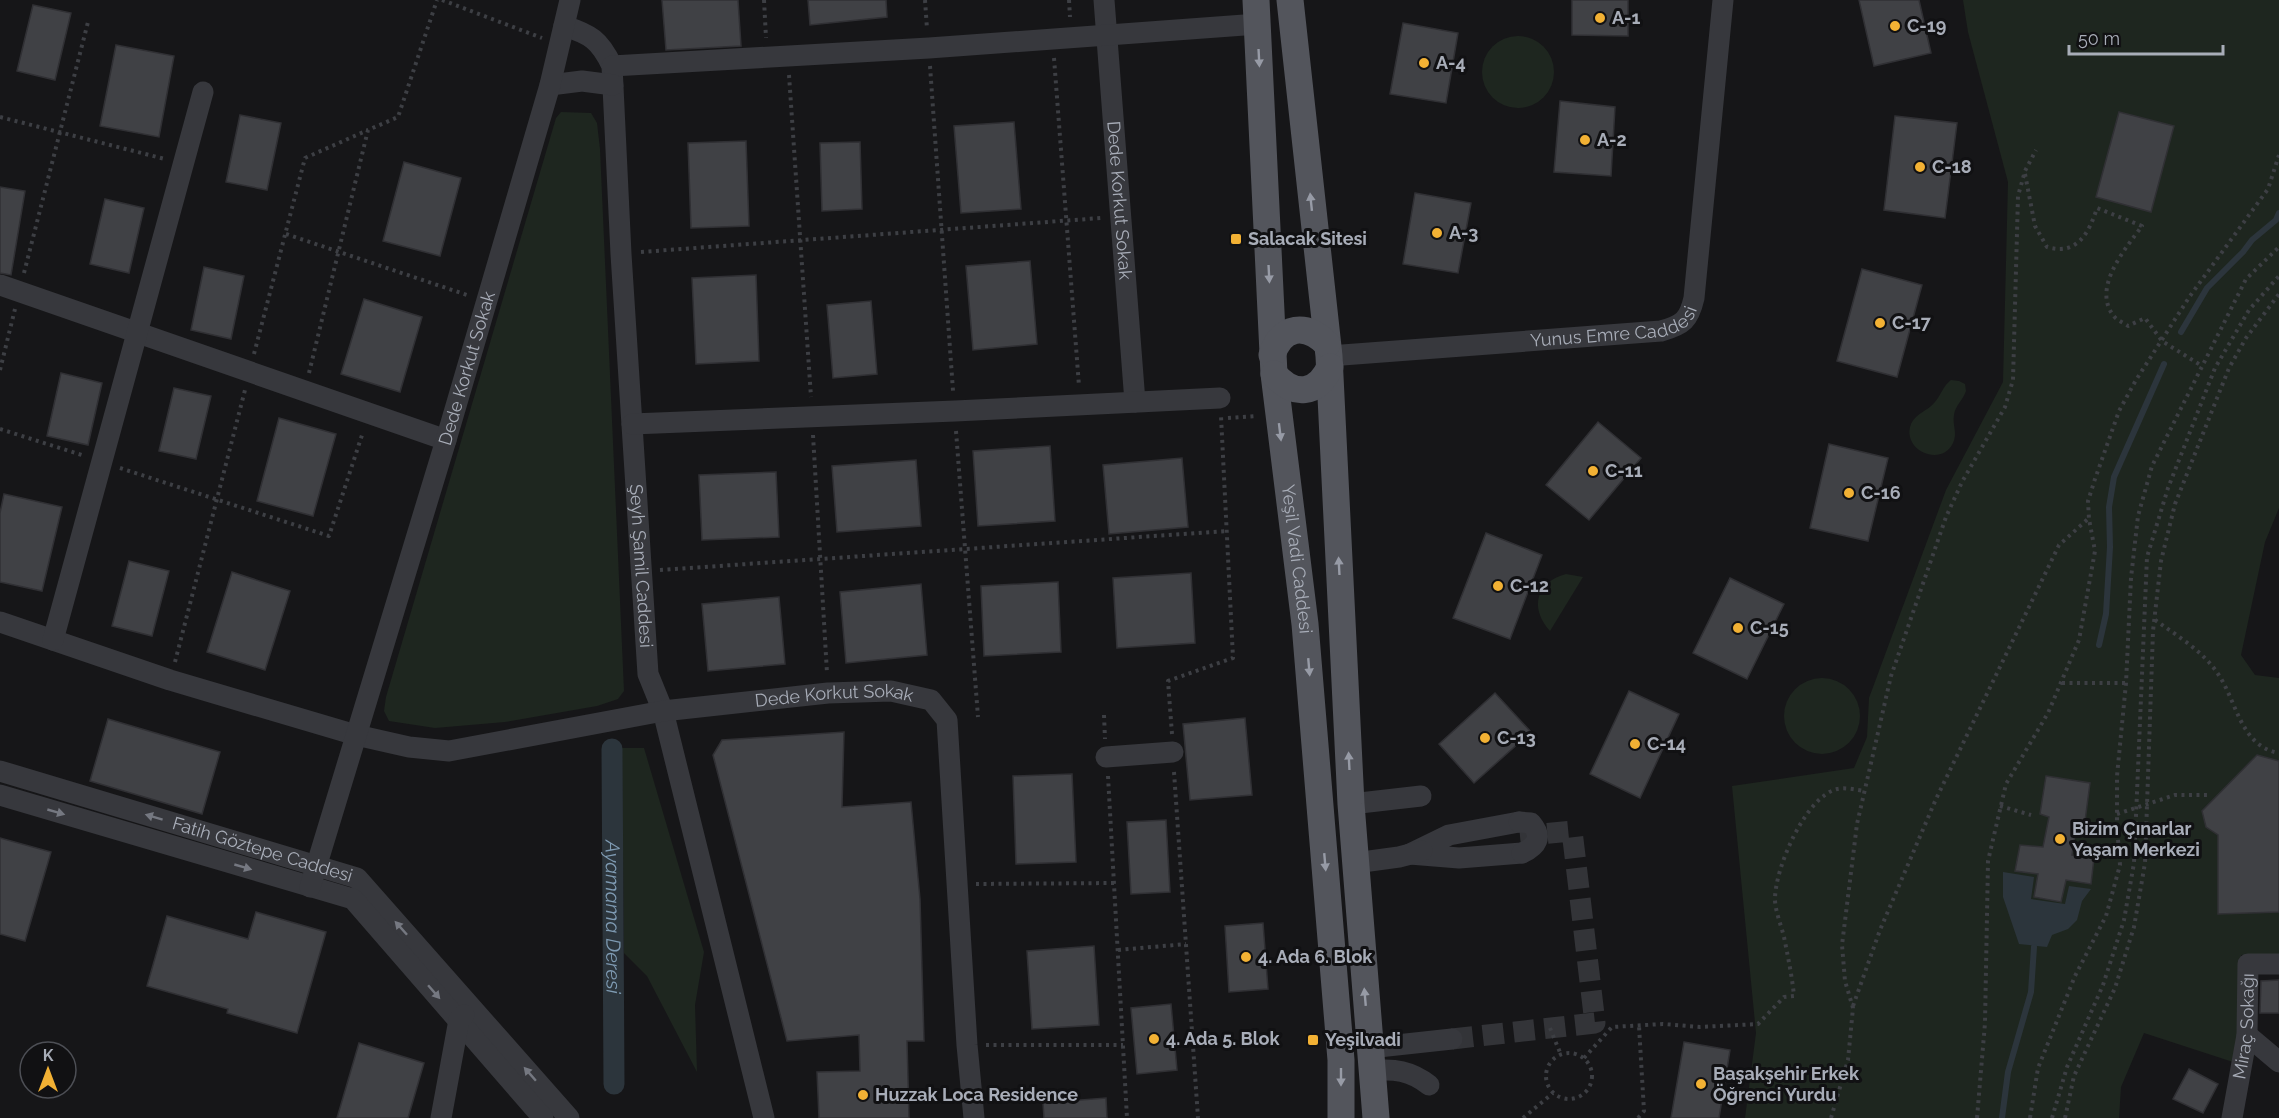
<svg xmlns="http://www.w3.org/2000/svg" width="2279" height="1118" viewBox="0 0 2279 1118" font-family="Raleway,sans-serif">
<style>
.green{fill:#1e261f}
.water{fill:#2c353c}
.lines{fill:none;stroke-linecap:round;stroke-linejoin:round}
.stream{stroke:#2c353c;stroke-width:6}
.canal{stroke:#2c353c;stroke-width:21}
.building{fill:#404145;stroke:#303034;stroke-width:1.5}
.minor-tunnel{stroke:#333438;stroke-width:21;stroke-dasharray:21 10;stroke-linecap:butt}
.path{stroke:#3d3f44;stroke-width:4;stroke-dasharray:3 4.5;stroke-linecap:butt}
.minor{stroke:#37383d;stroke-width:21}
.major{stroke:#53555c;stroke-width:27}
.minor-bridge{stroke:#37383d;stroke-width:21}
.oneway{fill:#979ba6}
.oneway2{fill:#757881}
.poi-dot{fill:#f2b134;stroke:#111113;stroke-width:2}
.labels{text-anchor:middle;stroke-width:6;stroke-linejoin:round;paint-order:stroke}
.poi-label{font-size:18px;font-weight:bold;fill:#a8adb8;stroke:#111113;text-anchor:start}
.street-label{font-size:18px;fill:#a8adb8;stroke:#111113}
.water-label{font-size:20px;font-style:italic;fill:#7f9bb3;stroke:#111113}
</style>
<rect width="100%" height="100%" fill="#161618"/>
<g class="green">
<polygon points="1963,0 2279,0 2279,508 2265,542 2241,655 2255,675 2279,678 2279,954 2241,955 2241,1027 2233,1062 2144,1033 2121,1087 2119,1118 1745,1118 1756,1033 1732,786 1854,768 1867,737 1869,698 1946,490 2003,382 2008,182 1968,32"/>
<circle cx="1518" cy="72" r="36"/>
<polygon points="561,112 591,113 597,123 600,149 624,691 618,699 597,706 505,722 435,728 389,721 384,711 386,697 556,118"/>
<path d="M1951 380 1959 381 1965 384 1966 391C1963 400 1955 406 1954 415 1952 425 1958 433 1953 443 1941 468 1901 450 1911 424 1916 413 1928 411 1935 402 1941 395 1943 386 1951 380Z"/>
<path d="M1566 574 1583 577 1550 631C1529 608 1536 582 1566 574Z"/>
<circle cx="1822" cy="716" r="38"/>
<polygon points="622,748 644,748 704,952 695,1005 697,1072 647,976 624,953"/>
</g>
<polygon class="water" points="2003,872 2034,877 2031,899 2065,904 2069,886 2091,889 2082,901 2077,920 2068,929 2052,935 2047,947 2019,944 2003,897"/>
<g class="lines">
<g class="stream">
<polyline points="2181,332 2207,288 2243,252 2252,240 2276,220 2279,213"/>
<polyline points="2099,645 2106,614 2110,547 2109,507 2114,477 2164,364"/>
<polyline points="2002,1118 2008,1072 2031,992 2034,947"/>
</g>
<path class="canal" id="s1" d="M612 749 614 1084"/>
</g>
<g class="building">
<polygon points="662,0 738,0 741,46 666,50"/>
<polygon points="808,0 886,0 887,17 810,25"/>
<polygon points="1572,0 1628,0 1628,36 1572,35"/>
<polygon points="1859,0 1919,0 1931,53 1874,66"/>
<polygon points="33,5 71,13 55,80 17,71"/>
<polygon points="1403,23 1458,33 1446,103 1390,94"/>
<polygon points="116,45 174,56 159,137 100,126"/>
<polygon points="1560,101 1615,107 1611,176 1554,172"/>
<polygon points="2119,112 2174,126 2151,212 2096,197"/>
<polygon points="240,115 281,123 267,190 226,182"/>
<polygon points="1895,116 1957,123 1945,218 1884,210"/>
<polygon points="1014,122 1021,209 961,213 954,126"/>
<polygon points="746,141 749,226 691,228 688,143"/>
<polygon points="860,142 862,209 822,211 820,143"/>
<polygon points="404,162 461,178 440,256 383,241"/>
<polygon points="0,187 25,191 11,275 0,273"/>
<polygon points="1415,193 1471,203 1458,273 1403,264"/>
<polygon points="105,199 144,208 129,273 90,264"/>
<polygon points="1030,261 1037,344 973,350 966,266"/>
<polygon points="204,267 244,276 231,339 191,330"/>
<polygon points="1862,269 1922,285 1897,377 1837,361"/>
<polygon points="756,275 759,361 696,364 692,278"/>
<polygon points="364,299 422,317 400,392 341,374"/>
<polygon points="871,301 877,374 833,378 827,305"/>
<polygon points="61,373 102,383 88,445 47,436"/>
<polygon points="174,388 211,396 196,459 159,451"/>
<polygon points="279,418 336,434 313,516 257,501"/>
<polygon points="1598,422 1641,458 1589,520 1546,485"/>
<polygon points="1829,444 1888,458 1868,541 1810,528"/>
<polygon points="1050,446 1055,521 978,526 973,451"/>
<polygon points="1182,458 1188,527 1109,534 1103,465"/>
<polygon points="916,460 921,526 837,532 832,466"/>
<polygon points="776,472 779,537 702,540 699,475"/>
<polygon points="4,494 62,507 42,591 0,582 0,513"/>
<polygon points="1486,533 1542,555 1510,639 1453,618"/>
<polygon points="129,561 169,571 152,636 112,626"/>
<polygon points="232,572 290,591 265,670 207,652"/>
<polygon points="1191,573 1195,643 1117,648 1113,578"/>
<polygon points="1730,578 1784,604 1747,679 1693,653"/>
<polygon points="1058,582 1061,652 984,656 981,586"/>
<polygon points="921,584 927,655 846,663 840,592"/>
<polygon points="779,597 785,664 708,671 702,604"/>
<polygon points="1629,691 1679,714 1640,798 1590,774"/>
<polygon points="1495,693 1531,732 1474,783 1439,744"/>
<polygon points="1245,718 1252,795 1190,800 1183,724"/>
<polygon points="108,719 220,752 202,814 90,781"/>
<polygon points="844,732 842,807 911,802 920,899 924,1041 907,1041 909,1118 819,1118 817,1072 860,1071 859,1035 787,1041 713,755 722,740"/>
<polygon points="2257,755 2279,761 2279,912 2218,914 2218,835 2206,827 2202,811"/>
<polygon points="1072,774 1076,862 1016,864 1013,776"/>
<polygon points="2046,776 2090,783 2085,821 2077,821 2072,855 2094,858 2091,884 2066,880 2061,902 2034,897 2038,874 2015,871 2020,845 2043,847 2049,817 2040,814"/>
<polygon points="1166,820 1170,892 1131,894 1127,822"/>
<polygon points="0,838 51,852 25,941 0,934"/>
<polygon points="256,912 326,932 297,1033 227,1013 228,1009 147,986 167,916 248,939"/>
<polygon points="1263,923 1268,989 1229,992 1225,926"/>
<polygon points="1094,946 1099,1025 1032,1029 1027,951"/>
<polygon points="2279,980 2279,1013 2260,1013 2261,981"/>
<polygon points="1171,1004 1177,1070 1137,1074 1131,1008"/>
<polygon points="1684,1042 1730,1050 1719,1118 1671,1118"/>
<polygon points="359,1043 424,1063 408,1118 337,1118"/>
<polygon points="2189,1069 2218,1084 2203,1113 2173,1099"/>
<polygon points="1106,1098 1107,1118 1044,1118 1043,1103"/>
</g>
<g class="lines">
<polyline class="minor-tunnel" points="1452,1039 1595,1023 1572,831 1520,836"/>
<g class="path">
<polyline points="442,0 542,38"/>
<polyline points="764,0 766,38"/>
<polyline points="925,0 927,29"/>
<polyline points="1069,0 1070,17"/>
<polyline points="1054,58 1079,386"/>
<polyline points="930,66 953,391"/>
<polyline points="789,75 811,397"/>
<polyline points="0,117 165,159"/>
<path d="M2025 174 2035 226 2047 247C2077 256 2089 233 2097 208L2142 226C2126 248 2092 287 2113 315 2116 320 2124 323 2128 326L2145 318 2162 341 2202 366"/>
<polyline points="286,234 470,296"/>
<polyline points="641,252 1101,218"/>
<polyline points="24,273 88,22"/>
<polyline points="254,354 305,158 368,130"/>
<polyline points="0,370 15,309"/>
<polyline points="309,373 368,130 398,117 437,0"/>
<polyline points="1228,418 1256,416"/>
<polyline points="0,429 85,456"/>
<polyline points="956,431 978,717"/>
<polyline points="813,435 827,673"/>
<polyline points="120,468 329,536 363,432"/>
<polyline points="660,570 1227,531"/>
<path d="M2155 620C2176 635 2201 650 2216 671 2237 699 2239 746 2279 753"/>
<polyline points="175,662 245,390"/>
<polyline points="2062,683 2126,683"/>
<polyline points="1104,715 1105,739"/>
<polyline points="1172,734 1168,681 1233,658 1221,416"/>
<polyline points="1174,772 1198,1118"/>
<polyline points="1108,776 1127,1118"/>
<polyline points="2000,806 2031,815"/>
<polyline points="2117,814 2175,795 2210,795"/>
<polyline points="2093,825 2117,826"/>
<polyline points="976,884 1114,883"/>
<polyline points="1118,950 1186,944"/>
<polyline points="1853,1006 1880,930 1936,799 2059,545 2088,519"/>
<polyline points="1550,1028 1561,1055"/>
<polyline points="986,1045 1123,1045"/>
<circle cx="1569" cy="1076" r="23"/>
<path d="M1584 1058 1612 1027 1663 1024 1700 1027 1758 1024 1784 997 1794 996C1792 976 1788 957 1784 937 1781 925 1776 913 1775 901 1774 870 1805 797 1837 789 1845 787 1857 790 1865 791"/>
<polyline points="1523,1118 1553,1093"/>
<polyline points="1638,1118 1644,1111 1639,1026"/>
<polyline points="1831,1118 1848,1060 1853,1008 1845,981 1842,945 1857,824 1891,676 1946,517 1962,482 2005,407 2013,380 2018,196 2025,171 2036,150"/>
<polyline points="1977,1118 1985,1023 1988,861 2006,784 2048,713 2079,640 2095,551 2089,519 2088,501 2095,479 2119,411 2136,380 2190,296 2268,189 2279,155"/>
<polyline points="2030,1118 2038,1068 2075,976 2106,916 2120,865 2117,826 2117,776 2126,683 2131,578 2138,516 2152,466 2246,279 2279,247"/>
<polyline points="2052,1118 2067,1067 2103,985 2124,920 2134,863 2147,557 2168,488 2215,368 2249,310 2279,276"/>
<polyline points="2065,1118 2074,1076 2115,988 2134,927 2145,863 2153,631 2161,561 2175,504 2229,368 2246,338 2279,294"/>
</g>
<g class="minor">
<path id="s2" d="M1104 0 1135 402"/>
<path id="s3" d="M564 26C590 34 600 40 612 66L621 254 648 674 663 711 764 1118"/>
<polyline points="612,66 929,48 1258,24"/>
<polyline points="550,85 582,81 613,85"/>
<polyline points="0,285 446,440"/>
<path id="s4" d="M1329 356 1661 331C1683 325 1689 320 1694 298L1723 0"/>
<polyline points="632,424 955,411 1220,398"/>
<path id="s5" d="M0 622 170 680 356 735 409 747 449 751 663 711 828 693 891 691 931 700 947 720 967 1045 974 1118"/>
<polyline points="53,640 203,92"/>
<polyline points="1106,757 1173,752"/>
<path id="s6" d="M0 771 357 878 569 1118"/>
<polyline points="0,795 353,899 543,1118"/>
<polyline points="1351,804 1421,796"/>
<polyline points="1519,822 1449,835 1410,854 1459,858 1522,853"/>
<polyline points="1355,863 1399,857 1422,851"/>
<path id="s7" d="M310 887 446 440 550 85 570 0"/>
<polyline points="2247,1035 2279,1062"/>
<polyline points="1369,1048 1452,1039"/>
<path d="M1371 1071C1394 1068 1411 1071 1429 1085"/>
<polyline points="441,1118 459,1020 464,1015"/>
<path id="s8" d="M2232 1118 2247 1035 2248 964H2279"/>
</g>
<g class="major">
<path id="s9" d="M1256 0 1274 374 1305 624 1341 1060V1118"/>
<polyline points="1290,0 1329,356 1351,804 1376,1118"/>
<path d="M1272 355C1282 325 1306 323 1327 344"/>
<path d="M1274 374C1294 397 1317 395 1330 367"/>
</g>
<path class="minor-bridge" d="M1519 822 1531 823C1543 837 1537 846 1522 853"/>
</g>
<defs><path id="oneway-solid" d="M-6-.8H1V-3.2L6.5 0L1 3.2V.8H-6Z" transform="scale(1.5)"/></defs>
<g class="oneway">
<use href="#oneway-solid" transform="translate(1259 58) rotate(87)"/>
<use href="#oneway-solid" transform="translate(1311 202) rotate(-96)"/>
<use href="#oneway-solid" transform="translate(1269 274) rotate(87)"/>
<use href="#oneway-solid" transform="translate(1280 432) rotate(83)"/>
<use href="#oneway-solid" transform="translate(1339 566) rotate(-93)"/>
<use href="#oneway-solid" transform="translate(1309 667) rotate(85)"/>
<use href="#oneway-solid" transform="translate(1349 761) rotate(-93)"/>
<use href="#oneway-solid" transform="translate(1325 862) rotate(85)"/>
<use href="#oneway-solid" transform="translate(1365 997) rotate(-95)"/>
<use href="#oneway-solid" transform="translate(1341 1077) rotate(90)"/>
</g>
<g class="oneway2">
<use href="#oneway-solid" transform="translate(56 812) rotate(16)"/>
<use href="#oneway-solid" transform="translate(154 817) rotate(-163)"/>
<use href="#oneway-solid" transform="translate(243 867) rotate(16)"/>
<use href="#oneway-solid" transform="translate(401 928) rotate(-132)"/>
<use href="#oneway-solid" transform="translate(434 992) rotate(49)"/>
<use href="#oneway-solid" transform="translate(530 1074) rotate(-131)"/>
</g>
<g class="poi-dot">
<circle cx="1600" cy="18" r="6"/>
<circle cx="1895" cy="26" r="6"/>
<circle cx="1424" cy="63" r="6"/>
<circle cx="1585" cy="140" r="6"/>
<circle cx="1920" cy="167" r="6"/>
<circle cx="1437" cy="233" r="6"/>
<rect x="1230" y="233" width="12" height="12" rx="3"/>
<circle cx="1880" cy="323" r="6"/>
<circle cx="1593" cy="471" r="6"/>
<circle cx="1849" cy="493" r="6"/>
<circle cx="1498" cy="586" r="6"/>
<circle cx="1738" cy="628" r="6"/>
<circle cx="1485" cy="738" r="6"/>
<circle cx="1635" cy="744" r="6"/>
<circle cx="2060" cy="839" r="6"/>
<circle cx="1246" cy="957" r="6"/>
<circle cx="1154" cy="1039" r="6"/>
<rect x="1307" y="1034" width="12" height="12" rx="3"/>
<circle cx="1701" cy="1084" r="6"/>
<circle cx="863" cy="1095" r="6"/>
</g>
<g class="labels">
<g class="poi-label">
<text x="1612" y="24">A-1</text>
<text x="1907" y="32">C-19</text>
<text x="1436" y="69">A-4</text>
<text x="1597" y="146">A-2</text>
<text x="1932" y="173">C-18</text>
<text x="1449" y="239">A-3</text>
<text x="1248" y="245">Salacak Sitesi</text>
<text x="1892" y="329">C-17</text>
<text x="1605" y="477">C-11</text>
<text x="1861" y="499">C-16</text>
<text x="1510" y="592">C-12</text>
<text x="1750" y="634">C-15</text>
<text x="1497" y="744">C-13</text>
<text x="1647" y="750">C-14</text>
<text x="2072" y="835">Bizim Çınarlar<tspan x="2072" dy="21">Yaşam Merkezi</tspan></text>
<text x="1258" y="963">4. Ada 6. Blok</text>
<text x="1166" y="1045">4. Ada 5. Blok</text>
<text x="1325" y="1046">Yeşilvadi</text>
<text x="1713" y="1080">Başakşehir Erkek<tspan x="1713" dy="21">Öğrenci Yurdu</tspan></text>
<text x="875" y="1101">Huzzak Loca Residence</text>
</g>
<g class="street-label">
<text dy="6" stroke="none"><textPath href="#s2" startOffset="201">Dede Korkut Sokak</textPath></text>
<text dy="6" stroke="none"><textPath href="#s4" startOffset="288">Yunus Emre Caddesi</textPath></text>
<text dy="6" stroke="none"><textPath href="#s7" startOffset="542">Dede Korkut Sokak</textPath></text>
<text dy="6" stroke="none"><textPath href="#s9" startOffset="561">Yeşil Vadi Caddesi</textPath></text>
<text dy="6" stroke="none"><textPath href="#s3" startOffset="566">Şeyh Şamil Caddesi</textPath></text>
<text dy="6" stroke="none"><textPath href="#s5" startOffset="858">Dede Korkut Sokak</textPath></text>
<text dy="6" stroke="none"><textPath href="#s6" startOffset="274">Fatih Göztepe Caddesi</textPath></text>
<text dy="6" stroke="none"><textPath href="#s8" startOffset="93">Miraç Sokağı</textPath></text>
</g>
<g class="water-label">
<text dy="7" stroke="none"><textPath href="#s1" startOffset="168">Ayamama Deresi</textPath></text>
</g>
</g>
<g transform="translate(48 1070)"><circle r="28" fill="#111113" stroke="#4d4f55" stroke-width="1.5"/>
<path d="M0-4.5L10 22L0 15L-10 22Z" fill="#f2b134"/>
<text y="-9" font-size="16" font-weight="bold" text-anchor="middle" fill="#a8adb8">K</text>
</g>
<path d="M2069 45v9h154v-9" fill="none" stroke="#a8adb8" stroke-width="3"/>
<text x="2078" y="45" font-size="18" fill="#a8adb8" stroke="#111113" stroke-width="4.5" paint-order="stroke">50 m</text>
</svg>
